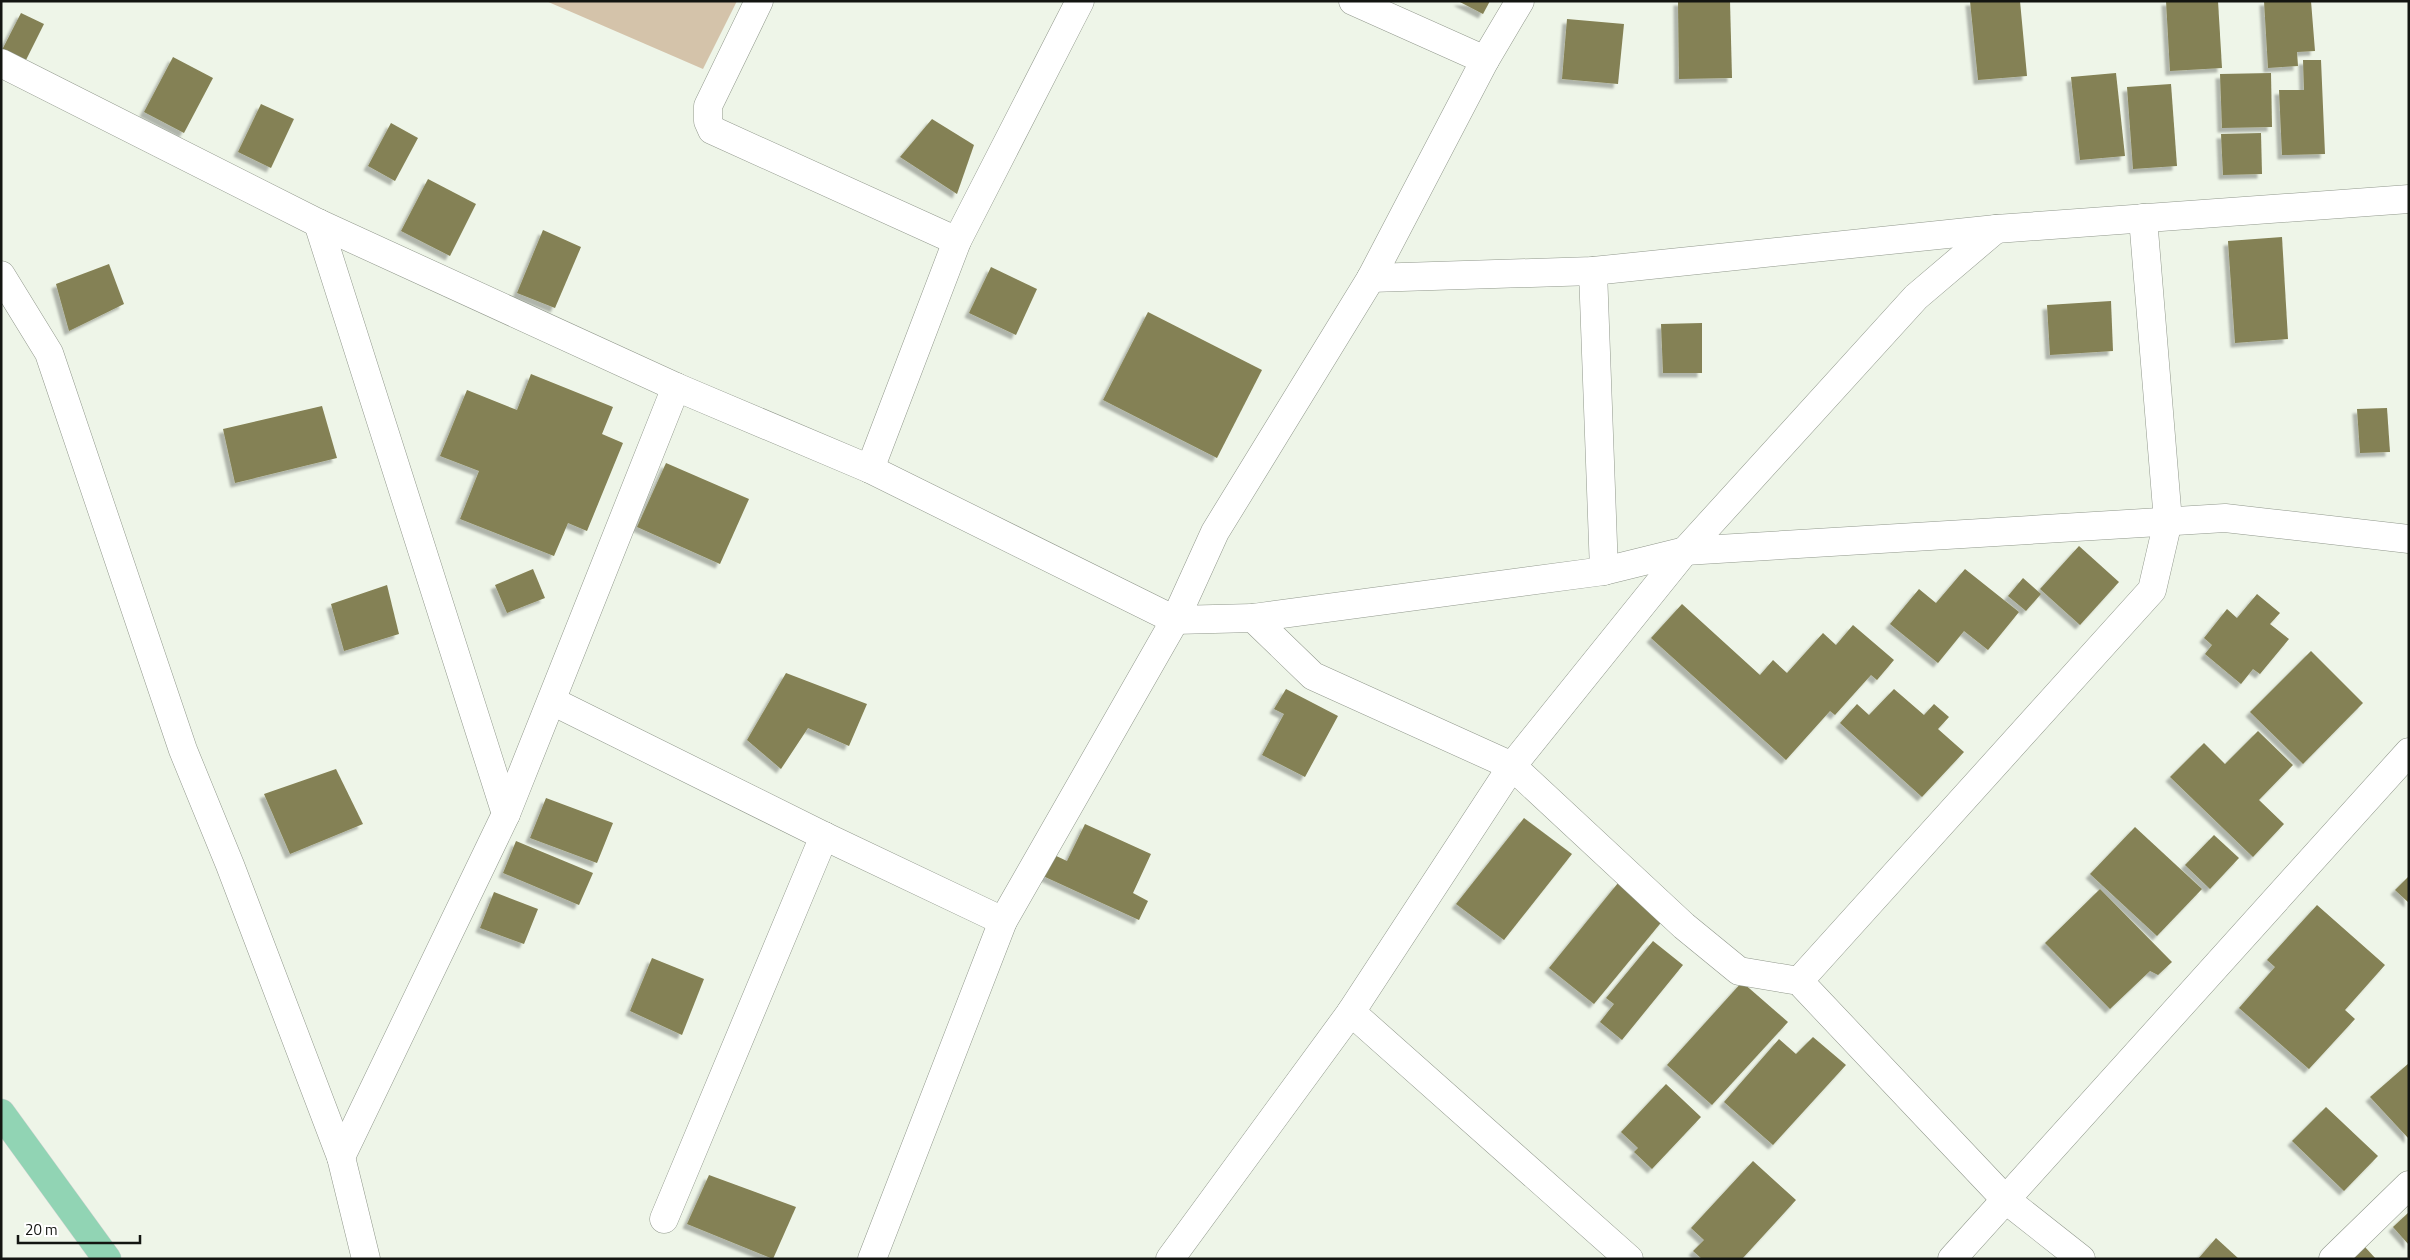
<svg xmlns="http://www.w3.org/2000/svg" width="2410" height="1260" viewBox="0 0 2410 1260" font-family="'Titillium Web',sans-serif">
<style>
.green{fill:#d4c3aa}
.building{fill:#848154;filter:url(#shadow)}
.lines{fill:none;stroke-linecap:round;stroke-linejoin:round}
.street-casing{stroke:#91988c;stroke-width:29}
.primary-casing{stroke:#d5d5d4;stroke-width:29}
.street{stroke:#fff;stroke-width:28}
.primary{stroke:#91d4b4;stroke-width:28}
</style>
<defs>
<filter id="shadow"><feDropShadow dx="-4.5" dy="4.5" stdDeviation="1" flood-color="#0004"/></filter>
</defs>
<rect width="100%" height="100%" fill="#eef5e8"/>
<polygon class="green" points="546,1 737,1 703,69"/>
<g class="building">
<polygon points="1458,1 1490,1 1483,14"/>
<polygon points="1678,1 1730,1 1732,78 1679,79"/>
<polygon points="1970,1 2020,1 2027,76 1978,80"/>
<polygon points="2166,1 2218,1 2222,68 2170,71"/>
<polygon points="2264,1 2311,1 2315,51 2297,52 2298,66 2268,68"/>
<polygon points="21,13 44,24 25,62 2,50"/>
<polygon points="1567,19 1624,24 1618,84 1562,79"/>
<polygon points="173,57 213,78 184,133 144,112"/>
<polygon points="2303,60 2321,60 2325,154 2282,155 2279,90 2304,90"/>
<polygon points="2116,73 2125,156 2080,160 2071,77"/>
<polygon points="2271,73 2272,127 2222,128 2220,74"/>
<polygon points="2171,84 2177,166 2133,169 2127,87"/>
<polygon points="261,104 294,119 271,168 238,152"/>
<polygon points="932,119 974,145 957,194 900,157"/>
<polygon points="391,123 418,138 395,181 368,166"/>
<polygon points="2261,133 2262,174 2223,175 2221,134"/>
<polygon points="428,179 476,204 450,256 401,231"/>
<polygon points="543,230 581,247 555,308 517,293"/>
<polygon points="2282,237 2288,339 2235,343 2228,241"/>
<polygon points="109,264 124,304 69,331 56,284"/>
<polygon points="991,267 1037,289 1016,335 969,313"/>
<polygon points="2111,301 2113,351 2050,355 2047,305"/>
<polygon points="1148,312 1262,370 1217,458 1103,400"/>
<polygon points="1702,323 1702,373 1663,373 1661,324"/>
<polygon points="531,374 613,407 602,434 623,443 587,531 568,523 554,556 460,519 479,471 440,456 467,390 517,410"/>
<polygon points="322,406 337,458 235,483 223,429"/>
<polygon points="2387,408 2390,452 2360,453 2357,409"/>
<polygon points="666,463 749,499 720,564 637,527"/>
<polygon points="2079,546 2119,582 2080,625 2040,589"/>
<polygon points="533,569 545,598 507,613 495,585"/>
<polygon points="1965,569 2019,612 1988,650 1964,631 1938,663 1890,624 1919,589 1936,603"/>
<polygon points="2023,578 2041,594 2026,611 2008,596"/>
<polygon points="387,585 399,634 344,651 331,604"/>
<polygon points="2257,594 2280,613 2270,624 2289,639 2260,674 2253,669 2241,684 2205,654 2212,645 2204,638 2227,609 2237,618"/>
<polygon points="1682,604 1760,675 1773,660 1787,673 1823,633 1836,645 1853,625 1894,660 1877,680 1871,675 1835,715 1830,711 1786,760 1651,638"/>
<polygon points="2311,651 2363,703 2303,764 2250,712"/>
<polygon points="786,673 867,704 849,746 808,728 781,769 747,740"/>
<polygon points="1286,689 1338,716 1305,777 1262,755 1284,714 1274,709"/>
<polygon points="1894,689 1924,715 1934,704 1949,717 1938,729 1964,752 1922,797 1840,723 1857,704 1869,715"/>
<polygon points="2258,731 2293,765 2259,800 2284,824 2253,857 2170,777 2204,743 2225,764"/>
<polygon points="336,769 363,824 290,854 264,794"/>
<polygon points="546,798 613,823 597,863 530,838"/>
<polygon points="1524,818 1572,854 1504,940 1456,904"/>
<polygon points="1085,824 1151,854 1133,893 1148,901 1139,920 1043,876 1052,854 1067,861"/>
<polygon points="2135,827 2202,889 2157,936 2090,874"/>
<polygon points="2214,835 2239,858 2210,889 2185,865"/>
<polygon points="516,841 593,873 579,905 503,873"/>
<polygon points="2409,876 2409,903 2395,890"/>
<polygon points="1618,883 1664,919 1594,1004 1549,968"/>
<polygon points="2100,889 2172,962 2158,975 2150,971 2110,1009 2045,943"/>
<polygon points="494,892 538,909 524,944 480,928"/>
<polygon points="2317,905 2385,965 2345,1010 2355,1019 2309,1069 2239,1008 2275,967 2267,960"/>
<polygon points="1653,941 1683,965 1622,1040 1600,1022 1614,1004 1606,998"/>
<polygon points="652,958 704,979 682,1035 630,1011"/>
<polygon points="1742,982 1788,1022 1712,1105 1667,1065"/>
<polygon points="1813,1037 1846,1065 1773,1145 1724,1102 1779,1039 1796,1054"/>
<polygon points="2409,1063 2409,1139 2370,1097"/>
<polygon points="1666,1084 1701,1117 1652,1169 1634,1152 1638,1148 1621,1132"/>
<polygon points="2326,1107 2378,1156 2344,1191 2292,1141"/>
<polygon points="1753,1161 1796,1200 1742,1259 1702,1259 1693,1251 1704,1240 1691,1228"/>
<polygon points="709,1175 796,1207 773,1259 687,1224"/>
<polygon points="2409,1212 2409,1245 2393,1227"/>
<polygon points="2216,1238 2239,1259 2198,1259"/>
<polygon points="2365,1247 2376,1259 2353,1259"/>
</g>
<g class="lines">
<defs>
<g id="street">
<polyline points="759,1 708,106 708,121 712,130 957,241"/>
<polyline points="1353,1 1485,60"/>
<polyline points="1520,1 1485,60 1371,278 1215,532 1175,620 1253,618 1313,676 1512,766 1684,926 1739,971 1799,981 2005,1199 2081,1259"/>
<polyline points="1,63 318,223 676,387 506,814 341,1157"/>
<polyline points="318,223 506,814"/>
<polyline points="1593,271 1604,571"/>
<polyline points="1,275 49,353 183,750 230,865 341,1157 366,1259"/>
<polyline points="1371,278 1593,271 1996,229 2409,199"/>
<polyline points="676,387 870,469 1175,620 1003,921 872,1259"/>
<polyline points="870,469 957,241 1080,1"/>
<polyline points="1253,618 1604,571 1685,551 2225,518 2409,539"/>
<polyline points="552,701 824,836 1003,921"/>
<polyline points="1799,981 2152,590 2168,521 2143,218"/>
<polyline points="1351,1012 1629,1259"/>
<polyline points="664,1219 824,836"/>
<polyline points="1170,1259 1351,1012 1512,766 1685,551 1916,297 1996,229"/>
<polyline points="1952,1259 2409,752"/>
<polyline points="2333,1259 2409,1185"/>
</g>
<polyline id="primary" points="1,1113 107,1259"/>
</defs>
<use href="#street" class="street-casing"/>
<use href="#primary" class="primary-casing"/>
<use href="#street" class="street"/>
<use href="#primary" class="primary"/>
</g>
<rect width="2410" height="1260" fill="none" stroke="#131511" stroke-width="5"/>
<path d="M18 1235v8h122v-8" fill="none" stroke="#131511" stroke-width="2.5"/>
<text x="25" y="1235" font-size="15" fill="#131511" stroke="#ffffff" stroke-width="4" paint-order="stroke">20 m</text>
</svg>
